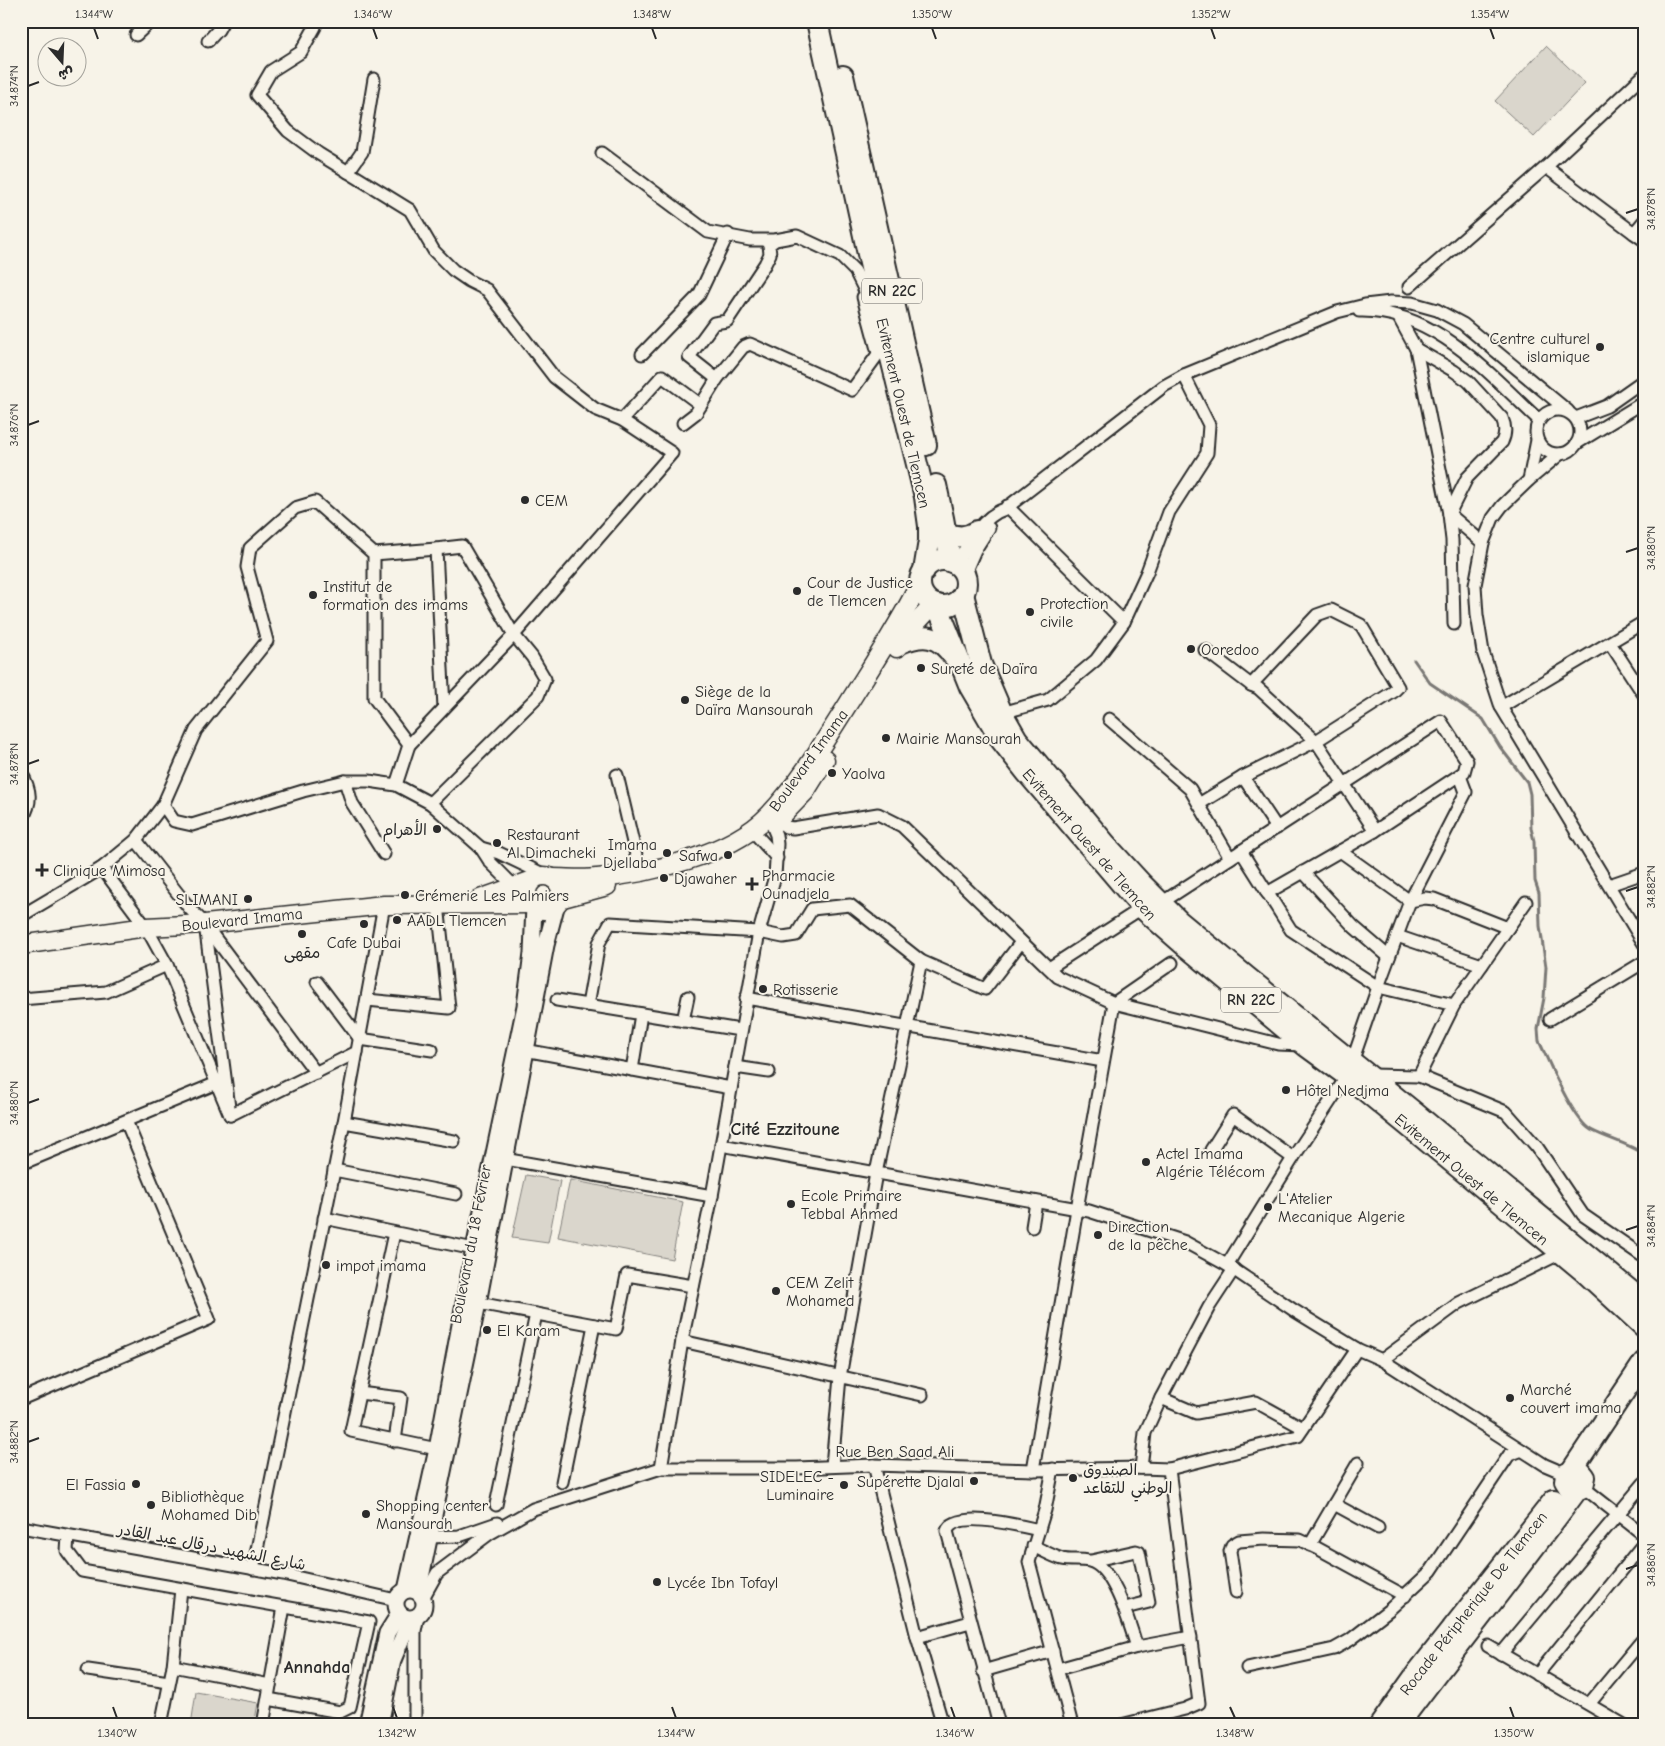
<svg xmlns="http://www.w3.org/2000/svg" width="1665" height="1746" viewBox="0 0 1665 1746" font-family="'Comic Neue','Playpen Sans Arabic',sans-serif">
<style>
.green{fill:#dad6cc;stroke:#82807c}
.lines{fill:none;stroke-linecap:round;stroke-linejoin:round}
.stream{stroke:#7a7874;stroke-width:3}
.street-casing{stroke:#2b2b2b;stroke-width:15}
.secondary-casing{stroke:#2b2b2b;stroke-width:19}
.primary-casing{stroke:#2b2b2b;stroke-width:21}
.highway-casing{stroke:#2b2b2b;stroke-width:24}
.street{stroke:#f7f3e8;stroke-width:11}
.secondary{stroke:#f7f3e8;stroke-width:15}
.primary{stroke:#f7f3e8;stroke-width:18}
.highway{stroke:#f7f3e8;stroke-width:20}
.ticks{fill:none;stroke:#2b2b2b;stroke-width:2}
.poi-dot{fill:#2b2b2b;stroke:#f7f3e8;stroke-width:2}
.labels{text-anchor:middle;stroke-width:4;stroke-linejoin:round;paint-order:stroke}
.shield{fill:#f7f3e8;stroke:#686764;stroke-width:1}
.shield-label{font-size:15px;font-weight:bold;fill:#2b2b2b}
.poi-label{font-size:16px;fill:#2b2b2b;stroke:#f7f3e8;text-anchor:start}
.street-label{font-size:16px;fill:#2b2b2b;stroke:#f7f3e8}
.neighbourhood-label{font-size:18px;font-weight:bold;fill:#2b2b2b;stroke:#f7f3e8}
.neatline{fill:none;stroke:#2b2b2b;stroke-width:2}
.ticks-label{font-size:12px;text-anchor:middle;fill:#2b2b2b}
</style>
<rect width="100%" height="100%" fill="#f7f3e8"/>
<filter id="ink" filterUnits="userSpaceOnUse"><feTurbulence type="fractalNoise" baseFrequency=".02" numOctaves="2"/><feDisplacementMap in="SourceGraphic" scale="10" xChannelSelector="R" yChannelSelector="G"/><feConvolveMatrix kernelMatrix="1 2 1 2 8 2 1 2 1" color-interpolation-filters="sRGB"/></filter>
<g filter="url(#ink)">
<g class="green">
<polygon points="1546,46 1585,83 1534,137 1495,101"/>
<polygon points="526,1175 560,1181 548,1243 512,1238"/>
<polygon points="570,1180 683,1202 672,1259 558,1237"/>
<polygon points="196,1692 258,1703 254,1725 191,1725"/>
</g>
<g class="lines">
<path class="stream" d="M1414 660 1430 683 1483 719 1500 747 1527 782 1530 794 1531 828 1534 841 1535 881 1539 893 1540 926 1546 967 1544 998 1538 1029 1539 1041C1549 1062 1573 1120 1591 1130 1608 1139 1627 1143 1644 1154"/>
<defs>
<g id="street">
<polyline points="312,21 315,27 301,52 271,71 257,95 288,131 319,154 410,210 434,251 453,270 469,281 487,290 554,377 595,409 622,420 672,453 514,635 409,745"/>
<polyline points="136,35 151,21"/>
<polyline points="208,41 218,30 223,21"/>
<polyline points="602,153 708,232 750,240 775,240 797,236 840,256 855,271 873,307"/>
<polyline points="1546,167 1634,233"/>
<polyline points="348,172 362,152 374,79"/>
<polyline points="1644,221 1634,233 1644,240"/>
<polyline points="775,240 769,245 770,254 765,264 727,321 714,323 689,357 717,379 743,347 750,344 852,390 881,350 888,346"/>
<polyline points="1409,287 1546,167 1644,75"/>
<polyline points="863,297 878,353"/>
<path d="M1359 311C1434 309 1488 373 1539 420"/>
<polyline points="1398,316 1416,349 1449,514 1452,540 1454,624"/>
<path d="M1416 349 1454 371 1468 381 1502 418C1506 427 1506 434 1502 442L1467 478 1449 514 1483 543"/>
<polyline points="642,354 699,295 728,234"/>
<circle cx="1558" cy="432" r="22"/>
<polyline points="1576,418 1607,406 1644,380"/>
<polyline points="622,420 662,376 701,405"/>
<polyline points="683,423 696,413 717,379"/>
<polyline points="1577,443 1644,402"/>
<polyline points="1560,454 1529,480 1502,506 1493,518 1483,543 1475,585 1477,615 1483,652 1501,707 1644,944"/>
<polyline points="1529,480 1537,440"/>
<polyline points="1007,506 1124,622"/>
<polyline points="436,549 444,708"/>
<polyline points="374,554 436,549 462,546 514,635 532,657 545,679 538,696 430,803"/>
<path d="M956 565C967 545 982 516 1005 509L1164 386 1184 375 1337 312 1365 305 1391 302 1412 303 1437 310 1463 324 1568 411"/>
<polyline points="964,575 975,550 989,528"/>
<polyline points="1610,643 1644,695"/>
<polyline points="1205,650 1251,685 1258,688 1316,741 1375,831"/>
<polyline points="1501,707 1644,622"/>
<polyline points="1002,713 1048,700 1096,660 1124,622 1147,572 1169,512 1207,453 1209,425 1184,375"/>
<polyline points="1109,719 1190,789 1230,858"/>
<path d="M21 772C31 790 33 802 21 821"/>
<polyline points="617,775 640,872"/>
<polyline points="1243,777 1277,828"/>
<polyline points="345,781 352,803 384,854"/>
<polyline points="396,785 409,745 374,698 374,554 315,502 295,508 250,548 247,567 267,641 196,730 163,805 174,821 192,825 303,791 345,781 369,781 396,785 430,803 481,848 490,862 510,882 527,892"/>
<polyline points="1199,804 1243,777 1316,741 1393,692 1398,687 1361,625 1331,610 1317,615 1251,685"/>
<polyline points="778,819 786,827 793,828 878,814 902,826 1058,977 1114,1003 1172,963"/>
<polyline points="751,829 777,858"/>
<polyline points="481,848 499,853 547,876"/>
<polyline points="1241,851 1291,930 1378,987 1454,1005"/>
<polyline points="1340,851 1410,901 1425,898 1434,899 1508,928"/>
<polyline points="102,868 146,927 167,965 230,1115 205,924 190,909 136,840"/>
<polyline points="1303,872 1354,927 1389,957"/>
<polyline points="1609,885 1644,873"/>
<polyline points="1161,903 1441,721 1467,761 1464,772 1375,831 1267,893"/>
<polyline points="21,916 102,868 136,840 163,805"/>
<polyline points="206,926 316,1073"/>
<polyline points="1397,936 1482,965"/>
<polyline points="921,961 985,989 1021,942"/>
<polyline points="1049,968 1142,908"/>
<polyline points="317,982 360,1039 432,1050"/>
<polyline points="746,998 1103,1061"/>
<polyline points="21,999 106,992 167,965"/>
<polyline points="367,1000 449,1008 438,904"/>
<polyline points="557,1000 740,1030"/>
<polyline points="588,1005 599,943 610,923 759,932 783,937 796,935 812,909 850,905 921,961 876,1173 840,1377 832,1466"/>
<polyline points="1550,1019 1644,962"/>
<polyline points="683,1021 688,997"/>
<polyline points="519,1049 731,1088"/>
<polyline points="1352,1062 1378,987 1410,901 1466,792 1460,776"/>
<polyline points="735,1067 769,1072"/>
<polyline points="632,1070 641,1014"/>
<polyline points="1371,1075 1419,1076 1454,1005 1526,902"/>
<polyline points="1419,1076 1506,1112 1537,1147 1583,1215 1644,1257"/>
<polyline points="230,1115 357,1052"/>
<polyline points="344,1122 454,1141"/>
<polyline points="721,1145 1089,1211 1185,1242 1227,1265 1295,1311 1357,1349 1382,1360 1545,1465 1566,1474"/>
<polyline points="1211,1150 1233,1115 1293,1158"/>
<polyline points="499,1158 712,1196"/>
<polyline points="21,1164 217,1083"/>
<polyline points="334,1170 456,1194"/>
<polyline points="324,1218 474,1249"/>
<polyline points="1032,1227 1036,1202"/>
<polyline points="394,1233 351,1431 437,1449"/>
<polyline points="1227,1265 1293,1158 1347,1076"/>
<polyline points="478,1303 616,1329 627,1275 693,1286"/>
<polyline points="682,1341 922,1395"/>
<polyline points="1382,1360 1459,1303 1561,1253"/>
<polyline points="359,1393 401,1398 395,1441"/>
<polyline points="1161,1398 1209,1307 1234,1269"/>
<polyline points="21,1399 209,1319 126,1121"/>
<polyline points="874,1465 917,1637 943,1725"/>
<polyline points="661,1468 682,1341 712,1196 759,932 775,876 777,844 776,835 769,818"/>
<polyline points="1141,1468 1145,1433 1161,1398 1196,1413 1256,1402 1303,1428"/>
<polyline points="1053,1469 1045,1510 1029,1562 1072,1725"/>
<polyline points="1033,1470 1077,1209 1114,1003 1278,1044 1303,1045"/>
<polyline points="562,1482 594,1325"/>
<polyline points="1583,1487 1644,1535"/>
<polyline points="1334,1504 1378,1528"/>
<polyline points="496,1505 536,1314"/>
<polyline points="21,1527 283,1574 396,1600"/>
<polyline points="68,1536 67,1551 82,1571 369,1622 350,1707 340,1712 268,1699"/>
<polyline points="430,1537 459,1536 497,1523"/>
<polyline points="1310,1545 1358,1463"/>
<path d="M1033 1546C1042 1550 1052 1556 1062 1559 1070 1561 1080 1559 1089 1561 1114 1566 1130 1626 1137 1647"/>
<polyline points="1091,1561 1136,1551 1139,1552 1149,1602 1125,1608"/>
<polyline points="253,1569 344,1122 384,905"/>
<polyline points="1236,1592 1230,1551 1232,1545 1239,1541 1264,1539 1300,1540 1317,1548 1405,1596"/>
<polyline points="423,1598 437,1573 489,1534 533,1509 661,1468 797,1468 874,1465 1033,1470 1141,1468 1169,1469 1298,1436 1357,1349"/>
<polyline points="917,1637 970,1622"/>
<polyline points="1488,1646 1624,1725"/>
<polyline points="1501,1654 1644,1483"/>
<polyline points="173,1666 270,1685"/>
<polyline points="1247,1668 1334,1649 1350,1640 1390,1609 1431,1571 1509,1455 1522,1450"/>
<polyline points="1058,1669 1137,1647 1191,1637"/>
<polyline points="88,1670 169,1682"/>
<polyline points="983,1671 1053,1651"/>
<polyline points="1537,1675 1644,1543"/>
<polyline points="1589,1704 1644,1638"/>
<polyline points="161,1725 173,1666 181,1589"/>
<polyline points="263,1725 284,1607"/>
<polyline points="415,1725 415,1631 418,1616"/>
<path d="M999 1725 947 1531C955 1509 1021 1526 1039 1530"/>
<polyline points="1121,1725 1185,1709 1199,1703 1169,1469"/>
</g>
<g id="secondary">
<circle cx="410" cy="1604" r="14"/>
<polyline points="406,1590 437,1449 474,1249 525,1006 532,953 534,906"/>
<polyline points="418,1592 478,1303 546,945 557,903"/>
<polyline points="367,1725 387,1633 399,1614"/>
<polyline points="380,1725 393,1660 410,1619"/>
</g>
<g id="primary">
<polyline points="897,648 908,632 934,604"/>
<polyline points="776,822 805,792 825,760"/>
<circle cx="544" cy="893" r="17"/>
<path d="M552 878C567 878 582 880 597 878 650 874 732 854 769 815 800 782 824 742 848 704 873 664 899 625 920 583"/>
<polyline points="480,899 533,880"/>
<polyline points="559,899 607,886"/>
<polyline points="21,945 146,927 205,924 384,905 531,904"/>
</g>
<g id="highway">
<polyline points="817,21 889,350 925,497 929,526 929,541 924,571"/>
<polyline points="843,76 926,445"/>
<polyline points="936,485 943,518 951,562"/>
<path d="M946 532C956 538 967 538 977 531"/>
<circle cx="943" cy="583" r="23"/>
<polyline points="963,594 981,664 1002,713 1017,739 1109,848 1142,884 1179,921 1248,978 1414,1112 1644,1302"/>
<polyline points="937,605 970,687 1001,740 1027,773 1142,908 1183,944 1306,1046 1347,1076 1423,1138 1582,1270 1644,1327"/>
<path d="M900 643C925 633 938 635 954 657"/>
<polyline points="1572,1470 1644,1362"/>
<polyline points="1380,1725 1417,1673 1554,1500"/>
<path d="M1398 1725C1457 1646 1519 1569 1577 1490L1583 1487 1585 1477 1581 1472 1575 1470 1566 1474 1565 1481 1570 1489 1577 1490"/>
</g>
</defs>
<use href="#street" class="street-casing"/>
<use href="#secondary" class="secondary-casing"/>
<use href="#primary" class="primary-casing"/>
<use href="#highway" class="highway-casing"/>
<use href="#street" class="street"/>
<use href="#secondary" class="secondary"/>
<use href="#primary" class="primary"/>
<use href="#highway" class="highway"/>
</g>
</g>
<path class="ticks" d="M94 28 98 39M373 28 377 39M652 28 656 39M932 28 936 39M1211 28 1215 39M1490 28 1494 39M28 86 39 82M1626 213 1638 209M28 425 39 421M1626 552 1638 548M28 764 39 760M1626 891 1638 887M28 1103 39 1099M1626 1230 1638 1226M28 1442 39 1438M1626 1569 1638 1565M113 1707 117 1718M393 1707 397 1718M672 1707 676 1718M951 1707 955 1718M1230 1707 1235 1718M1510 1707 1514 1718"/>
<g class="poi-dot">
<circle cx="1600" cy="347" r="5"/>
<circle cx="525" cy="500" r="5"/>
<circle cx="797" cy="591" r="5"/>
<circle cx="313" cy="595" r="5"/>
<circle cx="1030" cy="612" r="5"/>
<circle cx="1191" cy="649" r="5"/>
<circle cx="921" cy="668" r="5"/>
<circle cx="685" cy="700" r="5"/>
<circle cx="886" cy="738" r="5"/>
<circle cx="832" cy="773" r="5"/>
<circle cx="437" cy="829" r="5"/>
<circle cx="497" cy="843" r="5"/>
<circle cx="667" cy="853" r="5"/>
<circle cx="728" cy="855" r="5"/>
<path d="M39.5 862.5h5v5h5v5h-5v5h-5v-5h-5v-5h5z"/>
<circle cx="664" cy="878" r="5"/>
<path d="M749.5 876.5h5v5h5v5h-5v5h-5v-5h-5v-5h5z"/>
<circle cx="405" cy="895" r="5"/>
<circle cx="248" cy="899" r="5"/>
<circle cx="397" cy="920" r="5"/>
<circle cx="364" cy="924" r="5"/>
<circle cx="302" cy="934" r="5"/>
<circle cx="763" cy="989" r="5"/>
<circle cx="1286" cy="1090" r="5"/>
<circle cx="1146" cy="1162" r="5"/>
<circle cx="791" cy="1204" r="5"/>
<circle cx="1268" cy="1207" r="5"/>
<circle cx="1098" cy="1235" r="5"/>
<circle cx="326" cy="1265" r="5"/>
<circle cx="776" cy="1291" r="5"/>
<circle cx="487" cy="1330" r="5"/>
<circle cx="1510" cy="1398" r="5"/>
<circle cx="1073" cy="1478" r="5"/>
<circle cx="974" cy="1481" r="5"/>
<circle cx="136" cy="1484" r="5"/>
<circle cx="844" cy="1485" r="5"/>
<circle cx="151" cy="1505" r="5"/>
<circle cx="366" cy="1514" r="5"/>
<circle cx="657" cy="1582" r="5"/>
</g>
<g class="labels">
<g class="shield">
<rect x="862" y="278.5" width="60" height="25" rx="4"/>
<rect x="1221" y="987.5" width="60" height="25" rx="4"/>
</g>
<g class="shield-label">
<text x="892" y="296">RN 22C</text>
<text x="1251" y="1005">RN 22C</text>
</g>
<g class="poi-label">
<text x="1590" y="344" text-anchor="end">Centre culturel<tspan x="1590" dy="18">islamique</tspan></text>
<text x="535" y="506">CEM</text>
<text x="807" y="588">Cour de Justice<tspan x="807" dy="18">de Tlemcen</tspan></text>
<text x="323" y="592">Institut de<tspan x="323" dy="18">formation des imams</tspan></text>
<text x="1040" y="609">Protection<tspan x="1040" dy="18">civile</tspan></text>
<text x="1201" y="655">Ooredoo</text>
<text x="931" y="674">Sureté de Daïra</text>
<text x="695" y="697">Siège de la<tspan x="695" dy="18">Daïra Mansourah</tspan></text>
<text x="896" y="744">Mairie Mansourah</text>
<text x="842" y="779">Yaolva</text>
<text x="427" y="835" text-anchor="end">الأهرام</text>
<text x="507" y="840">Restaurant<tspan x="507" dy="18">Al Dimacheki</tspan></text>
<text x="657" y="850" text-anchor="end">Imama<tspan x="657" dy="18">Djellaba</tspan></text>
<text x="718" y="861" text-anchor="end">Safwa</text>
<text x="53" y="876">Clinique Mimosa</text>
<text x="762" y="881">Pharmacie<tspan x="762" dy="18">Ounadjela</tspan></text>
<text x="674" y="884">Djawaher</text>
<text x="415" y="901">Crémerie Les Palmiers</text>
<text x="238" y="905" text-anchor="end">SLIMANI</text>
<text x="407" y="926">AADL Tlemcen</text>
<text x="364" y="948" text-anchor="middle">Cafe Dubai</text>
<text x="302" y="958" text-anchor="middle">مقهى</text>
<text x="773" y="995">Rotisserie</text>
<text x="1296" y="1096">Hôtel Nedjma</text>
<text x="1156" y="1159">Actel Imama<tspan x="1156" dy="18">Algérie Télécom</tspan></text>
<text x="801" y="1201">Ecole Primaire<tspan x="801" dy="18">Tebbal Ahmed</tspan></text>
<text x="1278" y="1204">L'Atelier<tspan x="1278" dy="18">Mecanique Algerie</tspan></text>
<text x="1108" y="1232">Direction<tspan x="1108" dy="18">de la pêche</tspan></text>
<text x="336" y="1271">impot imama</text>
<text x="786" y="1288">CEM Zelit<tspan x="786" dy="18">Mohamed</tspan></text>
<text x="497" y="1336">El Karam</text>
<text x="1520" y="1395">Marché<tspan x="1520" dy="18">couvert imama</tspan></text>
<text x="1083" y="1475">الصندوق<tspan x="1083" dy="18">الوطني للتقاعد</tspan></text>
<text x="834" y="1482" text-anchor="end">SIDELEC -<tspan x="834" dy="18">Luminaire</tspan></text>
<text x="964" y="1487" text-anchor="end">Supérette Djalal</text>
<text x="126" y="1490" text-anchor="end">El Fassia</text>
<text x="161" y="1502">Bibliothèque<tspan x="161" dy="18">Mohamed Dib</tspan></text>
<text x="376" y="1511">Shopping center<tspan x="376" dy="18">Mansourah</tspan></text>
<text x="667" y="1588">Lycée Ibn Tofayl</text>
</g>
<g class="street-label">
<text transform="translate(904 413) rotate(77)" y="6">Evitement Ouest de Tlemcen</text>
<text transform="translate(808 760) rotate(-54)" y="6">Boulevard Imama</text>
<text transform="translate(1090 844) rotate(49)" y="6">Evitement Ouest de Tlemcen</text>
<text transform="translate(242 919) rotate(-6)" y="6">Boulevard Imama</text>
<text transform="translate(1472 1179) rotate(40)" y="6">Evitement Ouest de Tlemcen</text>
<text transform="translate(470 1244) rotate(-79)" y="6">Boulevard du 18 Février</text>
<text x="895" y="1457">Rue Ben Saad Ali</text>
<text transform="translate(212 1546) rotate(11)" y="6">شارع الشهيد درقال عبد القادر</text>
<text transform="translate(1473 1603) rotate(-52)" y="6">Rocade Péripherique De Tlemcen</text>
</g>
<g class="neighbourhood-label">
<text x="785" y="1135">Cité Ezzitoune</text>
<text x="317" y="1673">Annahda</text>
</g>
</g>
<rect width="1665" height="1746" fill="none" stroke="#f7f3e8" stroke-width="55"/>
<g transform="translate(62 62) rotate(161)"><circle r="24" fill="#f7f3e8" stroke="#a5a39c"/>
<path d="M0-4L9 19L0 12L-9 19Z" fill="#2b2b2b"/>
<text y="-8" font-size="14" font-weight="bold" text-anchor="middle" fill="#2b2b2b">ش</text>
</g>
<rect x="28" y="28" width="1610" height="1690" class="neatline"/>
<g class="ticks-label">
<text x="94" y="18">1.344°W</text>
<text x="373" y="18">1.346°W</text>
<text x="652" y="18">1.348°W</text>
<text x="932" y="18">1.350°W</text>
<text x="1211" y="18">1.352°W</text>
<text x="1490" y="18">1.354°W</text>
<text transform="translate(14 86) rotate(-90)" y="4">34.874°N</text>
<text transform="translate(1651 209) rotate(-90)" y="4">34.878°N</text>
<text transform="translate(14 425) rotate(-90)" y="4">34.876°N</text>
<text transform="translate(1651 548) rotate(-90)" y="4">34.880°N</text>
<text transform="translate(14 764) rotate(-90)" y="4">34.878°N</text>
<text transform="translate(1651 887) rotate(-90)" y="4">34.882°N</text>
<text transform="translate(14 1103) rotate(-90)" y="4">34.880°N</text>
<text transform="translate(1651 1226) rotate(-90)" y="4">34.884°N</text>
<text transform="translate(14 1442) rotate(-90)" y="4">34.882°N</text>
<text transform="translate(1651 1565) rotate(-90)" y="4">34.886°N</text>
<text x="117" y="1737">1.340°W</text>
<text x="397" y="1737">1.342°W</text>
<text x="676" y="1737">1.344°W</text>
<text x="955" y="1737">1.346°W</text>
<text x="1235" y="1737">1.348°W</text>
<text x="1514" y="1737">1.350°W</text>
</g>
</svg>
